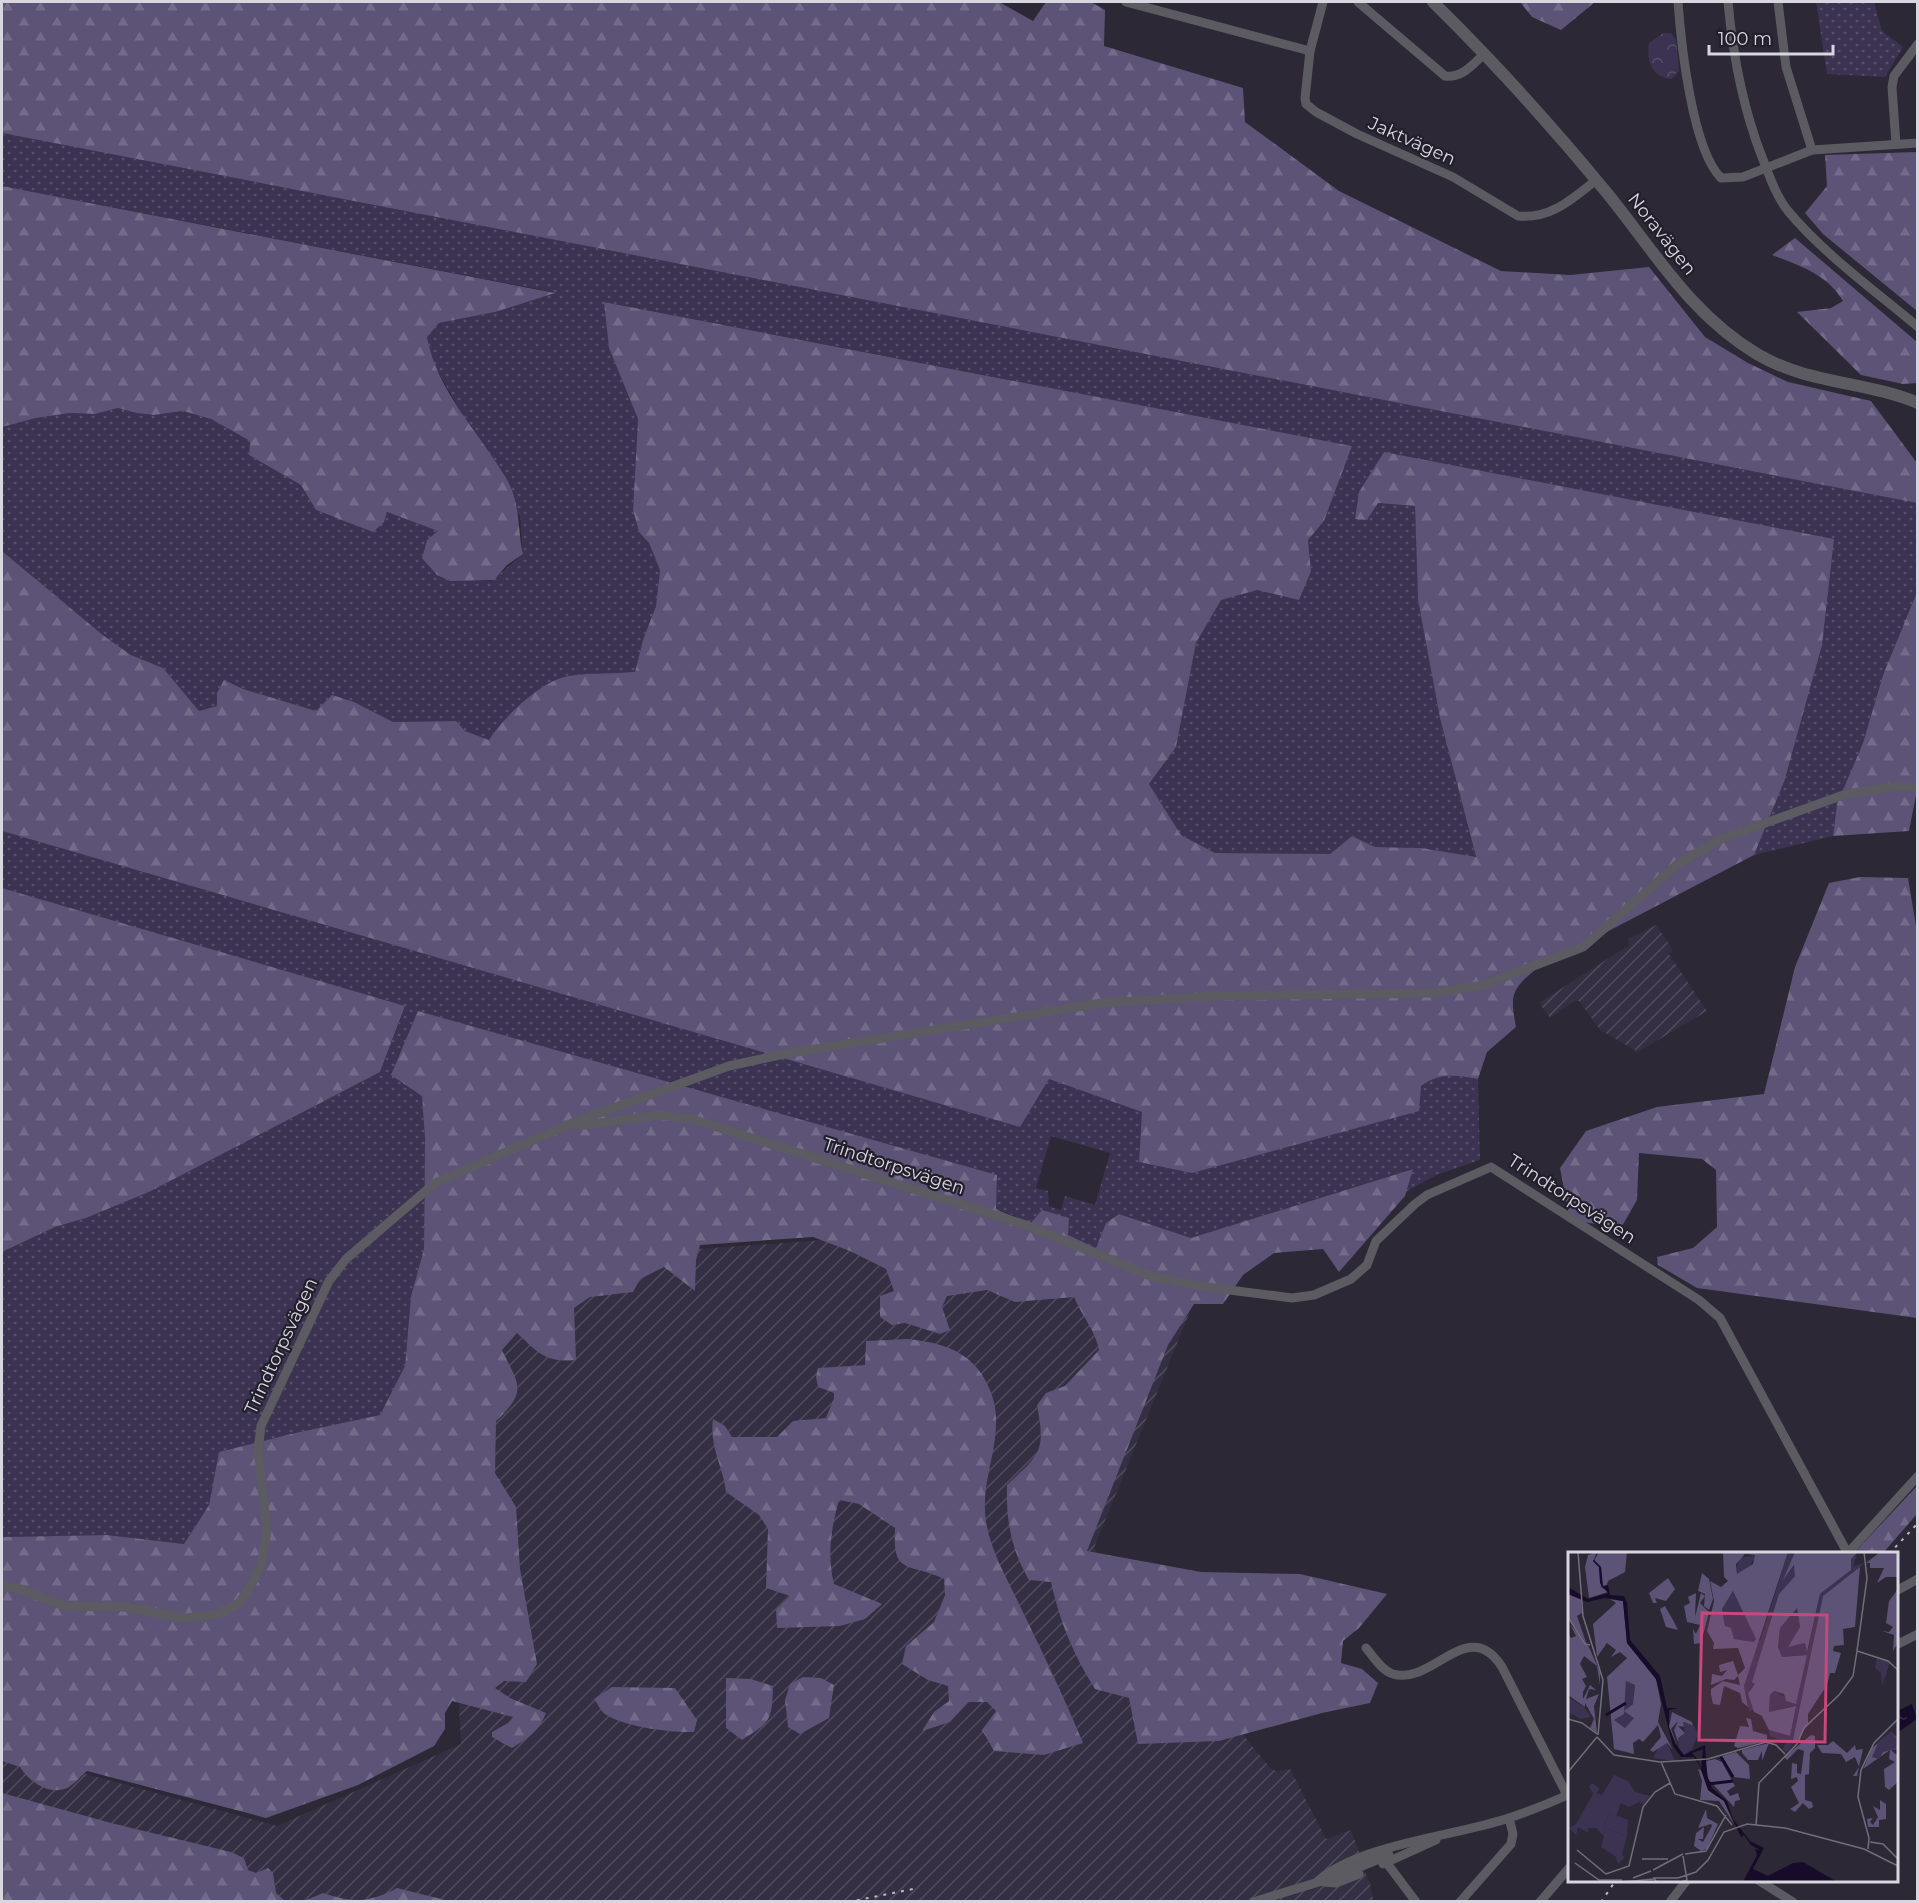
<svg xmlns="http://www.w3.org/2000/svg" width="1919" height="1903" viewBox="0 0 1919 1903" font-family="Montserrat,sans-serif">
<style>
.industrial{fill:url(#industrial-furrows)}
.grass{fill:url(#grass-dots);fill-rule:evenodd}
.forest{fill:url(#forest-firs)}
.park{fill:url(#park-crowns)}
.water{fill:url(#water-ripples)}
.lines{fill:none;stroke-linecap:round;stroke-linejoin:round}
.minor{stroke:#5c5b62;stroke-width:9}
.tertiary{stroke:#5c5b62;stroke-width:12}
.rail{stroke:#bbb9c2;stroke-width:2;stroke-dasharray:3 6;stroke-linecap:butt}
.labels{text-anchor:middle;stroke-width:4.5;stroke-linejoin:round;paint-order:stroke}
.street-label{font-size:18px;fill:#d8d6df;stroke:#221f2b}
.inset-river{fill:none;stroke:#160b28;stroke-width:3}
.inset-road{fill:none;stroke:#716e79;stroke-width:1.5}
.view{fill:#c8487c;fill-opacity:0.15;stroke:#c8487c;stroke-width:3}
.inset-edge{fill:none;stroke:#d8d6df;stroke-width:3}
</style>
<defs>
<pattern id="industrial-furrows" width="10" height="10" patternUnits="userSpaceOnUse" patternTransform="scale(1.5)"><rect width="10" height="10" fill="#342f42"/><path d="M-1 1l2-2M0 10L10 0M9 11l2-2" fill="none" stroke="#514c5d"/></pattern>
<pattern id="grass-dots" width="8" height="8" patternUnits="userSpaceOnUse" patternTransform="scale(1.5)"><rect width="8" height="8" fill="#3c3352"/><path d="M2 2h.1M6 6h.1" fill="none" stroke="#57506a" stroke-width="1.8" stroke-linecap="round"/></pattern>
<pattern id="forest-firs" width="22" height="20" patternUnits="userSpaceOnUse" patternTransform="scale(1.5)"><rect width="22" height="20" fill="#5c5376"/><path d="M5 1l3.5 6h-7zM16 11l3.5 6h-7z" fill="#736b89"/></pattern>
<pattern id="park-crowns" width="20" height="18" patternUnits="userSpaceOnUse" patternTransform="scale(1.5)"><rect width="20" height="18" fill="#3c3352"/><path d="M2 6a3 3 0 1 1 6 0M12 15a3 3 0 1 1 6 0" fill="none" stroke="#57506a"/></pattern>
<pattern id="water-ripples" width="26" height="14" patternUnits="userSpaceOnUse" patternTransform="scale(1.5)"><rect width="26" height="14" fill="#160b28"/><path d="M2 4q2-2 4 0t4 0M15 11q2-2 4 0t4 0" fill="none" stroke="#372e47"/></pattern>
</defs>
<rect width="100%" height="100%" fill="#2c2835"/>
<g class="industrial">
<polygon points="1656,925 1673,950 1669,954 1707,1011 1638,1052 1600,1030 1579,1001 1575,1001 1550,1018 1539,1003 1629,945 1628,939"/>
<polygon points="865,1237 1087,1270 1189,1314 1094,1548 1270,1768 1276,1771 1290,1769 1326,1839 1351,1830 1360,1854 1357,1855 1370,1883 1373,1899 1371,1902 2,1901 2,1751 277,1826 461,1744 435,1268"/>
</g>
<g class="grass">
<polygon points="1816,2 1874,2 1882,31 1903,47 1885,77 1827,74"/>
<path d="M2 133 1917 503V592L1883 675 1863 743 1837 804 1833 836 1754 855 1784 782 1384 452 1367 520 1377 503 1415 506 1418 600 1440 718 1476 858 1421 848 1375 847 1352 836 1330 854 1215 853 1181 835 1149 784 1176 747 1196 643 1221 599 1311 571 1308 540 1324 521 1352 446 605 302 609 348 638 419 633 510 639 532 649 543 660 570 656 606 643 640 635 673C613 674 584 672 564 677 539 683 502 719 489 740L465 731 456 721 393 722 354 702 316 711 243 689 224 681 217 693V706L199 712 163 668 131 655 104 636 2 551V427L36 418 70 413 95 414 118 408 136 413 154 415 183 411 211 419 250 441 249 455 301 485 316 510 333 517 387 512 439 531 427 540 422 558 470 580 491 581 523 554 520 517 431 359 427 336 439 323 495 312 553 292 2 186Z"/>
<path d="M2 831 1020 1127 1049 1079 1142 1112 1421 1086C1439 1072 1456 1075 1478 1079L1480 1160 1436 1175 1406 1192 1412 1169 1191 1238 1119 1214 1106 1223 1096 1248 996 1209 422 1096 425 1139 424 1249 411 1296 405 1366 380 1415 295 1433 219 1452 209 1505 184 1544 107 1535 2 1537V1252L55 1227 86 1218 149 1192 380 1072 405 1007 2 888ZM1051 1136 1110 1153 1095 1205 1065 1196 1061 1210 1049 1206 1048 1191 1036 1188Z"/>
</g>
<g class="forest">
<polygon points="2,2 999,2 1033,21 1046,2 1091,2 1105,10 1104,46 1243,88 1245,122 1339,191 1501,271 1570,275 1649,267 1705,337 1748,363 1788,382 1871,401 1917,463 1917,503 2,133"/>
<polygon points="1520,2 1595,2 1561,30 1532,17"/>
<polygon points="1917,152 1918,152 1917,311 1823,234 1805,213 1827,186 1825,155"/>
<path d="M2 186 555 293 495 312 439 323 427 337C437 391 478 431 506 478 521 503 517 528 523 554L507 565 494 580 450 581 437 575 422 558 427 540 438 531 387 512 384 522 373 532 316 510 301 485 249 455 250 441 211 419 183 411 154 415 136 413 118 408 95 414 70 413 36 418 2 427Z"/>
<path d="M1795 238 1917 342V383L1903 384 1861 375 1797 312 1831 308 1843 301C1827 274 1800 266 1772 255Z"/>
<path d="M604 302 1352 446 1324 521 1308 540 1311 571 1299 600 1257 590 1221 600 1196 643 1176 747 1149 784 1181 835 1215 853 1330 854 1352 836 1375 847 1421 848 1476 857 1440 718 1418 600 1415 506 1378 503 1367 520 1355 519 1359 492 1384 452 1834 539 1822 645 1784 782 1754 855 1536 969C1511 990 1510 995 1516 1027L1487 1052 1478 1079C1456 1075 1439 1072 1421 1086L1419 1111 1192 1173 1139 1162 1142 1112 1049 1079 1020 1127 2 831V551L104 636 131 655 163 668 199 711 217 706V693L224 680 243 689 316 711 332 695 354 702 393 722 456 721 465 731 489 740C502 719 539 683 564 677 584 672 614 674 635 672L643 640 656 606 660 570 649 543 639 532 633 510 638 419 609 348Z"/>
<polygon points="1917,592 1918,785 1909,831 1833,836 1837,804 1863,743 1883,675"/>
<polygon points="1860,877 1908,878 1918,938 1917,1318 1697,1288 1658,1265 1657,1257 1693,1248 1717,1227 1716,1170 1702,1159 1639,1153 1637,1200 1621,1228 1583,1222 1569,1216 1560,1168 1586,1131 1657,1107 1764,1094 1795,967 1829,883"/>
<polygon points="2,888 405,1006 380,1072 149,1192 86,1218 55,1227 2,1252"/>
<path d="M418 1011 997 1175 996 1209 1030 1224 1042 1210 1069 1218 1068 1235 1096 1248 1106 1223 1119 1214 1191 1238 1413 1169 1405 1196 1339 1272 1323 1249 1274 1253 1243 1275 1223 1304H1194L1168 1345 1087 1551 1201 1572 1300 1574 1387 1594 1359 1628 1343 1641 1341 1663 1362 1669 1378 1683 1370 1703 1322 1713 1219 1741 1138 1744 1129 1698 1095 1689C1073 1654 1060 1622 1051 1582L1029 1580C1011 1549 1006 1521 1007 1485 1040 1454 1046 1452 1037 1405L1046 1393 1065 1386 1099 1350C1095 1330 1082 1316 1074 1297L1015 1302 987 1290 947 1296 942 1307 950 1330 940 1334 905 1323 892 1325 880 1317V1296L894 1291 886 1269 850 1251 813 1237 700 1245 696 1260 695 1291 664 1267 640 1279 633 1292 590 1297 574 1308 576 1360C546 1363 538 1353 517 1333L502 1350C519 1385 528 1391 496 1421L495 1473 516 1507 520 1569 537 1664 526 1682 504 1681 495 1688 510 1698 546 1713C540 1730 527 1739 512 1748L492 1737V1732L508 1723 513 1717 452 1701 445 1713V1729L434 1746 358 1785 266 1818 87 1771C81 1776 75 1783 69 1787 51 1797 29 1782 20 1767L2 1761V1537L107 1535 184 1544 209 1505 219 1452 295 1433 380 1415 405 1366 411 1296 424 1249 425 1139 422 1096 391 1075Z"/>
<path d="M906 1339C938 1342 967 1349 984 1378 1014 1428 978 1472 986 1521 990 1550 1008 1580 1020 1606 1042 1651 1064 1697 1083 1743L1044 1755 994 1751 982 1730 996 1711 987 1702H968L950 1722 922 1731 934 1712 949 1701 948 1686 928 1680 902 1664 906 1646 934 1622 945 1595 944 1579C908 1562 892 1576 895 1528L859 1504 839 1500C831 1529 827 1555 834 1584L882 1604 865 1619 840 1626 777 1628 776 1610 790 1596 766 1588 768 1529 759 1515 726 1492C723 1465 709 1447 713 1419L725 1426 732 1437H777L793 1421 826 1418 834 1398V1393L818 1387 816 1377 818 1368 865 1365 866 1341Z"/>
<polygon points="1917,1486 1917,1514 1883,1553 1854,1553"/>
<polygon points="803,1677 821,1678 834,1685 829,1718 800,1734 788,1727 785,1700 790,1684"/>
<path d="M726 1678 751 1679 773 1686C772 1722 770 1722 742 1740L726 1728Z"/>
<path d="M612 1687 675 1688 697 1720 694 1732C672 1733 624 1727 605 1714 601 1711 597 1703 594 1699Z"/>
<polygon points="2,1793 115,1824 231,1852 244,1858 248,1870 256,1873 268,1868 273,1873 276,1893 285,1901 2,1901"/>
<path d="M397 1888 449 1901H304L323 1893C354 1903 369 1903 397 1888Z"/>
</g>
<path class="park" d="M1663 33H1671L1676 40 1679 70 1672 79C1652 78 1646 61 1649 43Z"/>
<polygon class="water" points="1912,1704 1917,1719 1897,1733 1897,1711"/>
<g class="lines">
<g class="minor">
<polyline points="1126,2 1310,51"/>
<path d="M1323 2 1310 51 1305 98 1306 104 1316 112 1357 134 1453 177 1518 216C1551 219 1572 199 1596 180"/>
<path d="M1358 2 1445 76C1463 78 1473 64 1485 53"/>
<path d="M1678 2C1681 43 1692 149 1721 178L1743 177 1812 150 1918 143"/>
<path d="M1728 2C1733 56 1742 106 1762 157 1769 175 1776 196 1788 211 1825 255 1874 290 1918 327"/>
<polyline points="1778,2 1786,67 1812,150"/>
<polyline points="1896,144 1892,87 1894,76 1918,44"/>
<polyline points="572,1123 729,1066 784,1054 1102,1003 1215,996 1435,993 1484,985 1583,947 1679,863 1721,839 1846,794 1891,787 1918,787"/>
<polyline points="1847,1554 1918,1476"/>
<polyline points="2,1586 20,1589 64,1606 125,1607 185,1618 219,1614 238,1604 248,1591 261,1566 267,1531 258,1451 261,1426 329,1281 346,1259 435,1183 570,1124 586,1125 660,1115 692,1119 1023,1224 1151,1276 1199,1286 1292,1298 1314,1295 1351,1279 1367,1265 1376,1241 1415,1204 1427,1195 1491,1167 1699,1300 1720,1318 1848,1554"/>
<polyline points="1896,1591 1918,1579"/>
<polyline points="1896,1645 1918,1634"/>
<path d="M1366 1648C1373 1656 1382 1671 1393 1674 1433 1686 1468 1614 1502 1667L1567 1795"/>
<polyline points="1386,1862 1416,1902"/>
<polyline points="1383,1864 1436,1840"/>
<polyline points="1758,1880 1793,1902"/>
<path d="M1318 1881C1360 1844 1456 1836 1509 1818 1530 1811 1550 1803 1570 1794"/>
<polyline points="1324,1882 1336,1883 1359,1874"/>
<polyline points="1253,1902 1335,1877 1389,1855"/>
<polyline points="1460,1902 1511,1844 1513,1834 1509,1818"/>
<polyline points="1540,1902 1570,1867"/>
<polyline points="1670,1902 1687,1880"/>
</g>
<path class="tertiary" d="M1433 2C1494 62 1552 126 1607 193 1655 252 1690 314 1757 354 1807 384 1866 381 1918 403"/>
<g class="rail">
<polyline points="1889,1554 1918,1523"/>
<polyline points="848,1902 913,1889"/>
<polyline points="1601,1902 1616,1880"/>
</g>
</g>
<g class="labels">
<g class="street-label">
<text transform="translate(1412 141) rotate(24)" y="6">Jaktvägen</text>
<text transform="translate(1662 234) rotate(52)" y="6">Noravägen</text>
<text transform="translate(894 1166) rotate(18)" y="6">Trindtorpsvägen</text>
<text transform="translate(1572 1199) rotate(33)" y="6">Trindtorpsvägen</text>
<text transform="translate(281 1346) rotate(-65)" y="6">Trindtorpsvägen</text>
</g>
</g>
<g transform="translate(1568 1552)">
<rect width="330" height="330" fill="#2c2835"/>
<path d="M220 0H227V8L217 25 227 13V24L216 37 187 132 181 138 186 157 181 160 176 134 186 90 165 87 157 74 154 57 165 39 188 87 192 89ZM188 3 180 17 169 22 170 6ZM289 3 285 14 297 11 255 45 223 196 218 200 215 197 218 190 202 184 201 178 222 184 225 154 201 160 202 143 206 139 219 146 236 103 214 105 210 95 212 76 229 55 232 75 220 95 237 91 240 98 252 42 283 18V6ZM58 129 67 133 65 152 56 159 61 158 66 166 58 177 46 168 55 162ZM0 145 16 155 23 165 13 167 0 160ZM99 191 107 209 85 206 92 192Z" fill="#3c3352"/>
<path d="M29 0 25 9 31 15 33 35 40 40 21 46 17 15 20 3ZM31 0H59L57 20 40 29 38 36 34 33 33 15 26 8ZM155 0H220L176 134 180 155 174 150 172 141 156 134 152 153 145 152 143 142V137L155 129 172 133 170 124 166 128 158 127 143 133 144 122 154 124 159 118 152 120 151 113 165 109 170 123 177 116 170 96 145 97 146 91 139 79 146 49 142 29 153 35 160 29 156 25ZM177 2 187 3 185 12 169 22 168 12ZM165 39 188 87 186 90 166 87 163 76 157 74 154 57ZM227 0H290L283 7V18L252 42 239 100 237 91 220 95 232 75 229 56 212 76 210 95 214 105 239 103 228 152 218 149 216 142 206 139 202 143 201 160 228 154 222 184 201 178 194 164 186 160 180 141 187 132 184 130 211 42 227 24 226 13 215 28ZM312 0H330V25H318L309 31 316 16H302V11H298ZM292 15 287 75 275 77 276 93 266 94 265 99 273 101 267 121H262L259 133 240 162V172L227 192 223 196 230 188 224 192 255 44ZM134 21 141 27 145 47 141 58 136 54 137 42 130 39ZM100 26 107 37 98 49 87 46 89 51H85L81 41ZM330 37V91L325 99 326 83 314 79 321 80 325 75 318 71 321 49ZM128 41 127 65 133 41 137 44 132 51 141 60 133 91 126 92 125 77 128 82 132 73 119 70 116 54 122 51 120 45ZM0 42 13 47 14 61 9 64 19 93 1 66ZM42 47 55 49 59 91 88 127 93 152 90 170 105 198 99 191 85 200 82 198 93 185 90 173 75 190 71 187 65 191 66 202 46 197 39 125 59 106 52 100 43 105 48 98 39 91 29 105 25 72 48 51ZM58 129 67 133 65 152 56 159 66 166 57 176 46 168 56 162ZM97 54 105 68 110 78 98 75 92 57ZM2 72 21 95 32 120V133L29 114 16 104 12 112 19 125 14 127 18 134 15 140V147L22 133 28 138 21 137 18 147 31 142 26 154 29 181 22 176 26 167 17 151V155L0 143V82L3 86 8 84ZM104 160 124 170 125 174 116 170 117 175 110 174 117 181 110 190 106 178 110 169 103 177 111 198 101 175ZM178 166 183 167 185 179 199 183V189L170 196 166 194 172 174 181 175ZM323 180 330 186V197L323 198 330 204V230L321 238 317 235 316 217 327 210 321 207 322 198 295 217 304 196ZM243 183 247 184V196L242 201 241 222 237 223V248L244 250 245 255 241 257 235 251 227 260 222 257 231 251 223 235 230 229 229 225 223 227 224 211 229 212V221L233 222 236 199 230 197 219 208 216 205ZM265 189 279 201 287 193 288 198 295 197 289 224H285L291 215 287 205 278 210 273 202 254 201 249 193H260ZM201 191 194 209V199L190 208H180L174 201V198ZM168 200 181 213 182 227 165 225 154 204ZM147 207 154 210 167 234 159 239 162 244 170 241 172 248 167 249 166 255 140 227 138 209ZM130 217 135 219 141 239 156 249 166 272 151 249 132 248 134 229ZM312 248 318 252V267L311 268V275H300L299 267 305 266 302 270 305 273 310 265 305 254 312 258ZM138 257 139 266 150 272 139 297 133 299 126 294 128 281 136 275 135 287H130L135 290 144 274 143 272 130 276Z" fill="#5c5376" fill-rule="evenodd"/>
<path d="M41 260 60 268 59 284 36 276Z" fill="#3c3352"/>
<path d="M309 105 322 110 314 134 313 121 307 116ZM115 170 126 174 130 182 124 197 116 203 111 198 110 186 117 181ZM323 180 330 187V196L315 200 311 207 304 205 311 189ZM46 223 60 229 67 240 82 244 75 253 71 250 61 255 53 251 48 264 52 267 41 260 36 276 59 284 54 303 57 305 50 312 48 305 33 295 36 284 28 276H20V281L10 275 8 283 1 276 8 272 25 242 21 234 24 231 31 236 29 241 34 243Z" fill="#3c3352"/>
<path d="M31 0 26 8 33 15 35 34 40 33 42 43 56 44 59 51 62 88 92 124 99 156H110L101 158V175L107 191 116 203 137 193 139 223 144 236 159 249 165 267 182 289 196 296 185 317 200 324 225 311 235 310 269 330H175L189 303 187 297 192 298 183 293 176 283 173 285 156 249 140 238 133 218 135 197 124 201 129 207 133 216 126 205H113L105 194 88 127 59 91 55 49 37 46 19 50 0 42V35L20 47 40 41 32 31 31 15 25 9Z" fill="#160b28"/>
<path class="inset-river" d="M38 163 58 151M153 205 165 225M140 232 165 229"/>
<path class="inset-road" d="M10 0 15 64 35 128 30 183M296 0 299 26 289 99 320 109 330 118M0 65 17 92 22 93M0 167 14 171 29 182M29 185 46 203 92 210 140 207 198 190 208 193 217 202M93 210 107 242 149 254 164 273M0 220 29 185M188 274 191 231 229 192 236 176 271 143 285 124 289 99M302 290 315 292 330 307M300 297 301 286 290 245 293 218 306 191 330 167M9 298 38 322 61 314 75 255 87 240 102 231M117 302 138 299 158 263M74 307H100M7 311 31 328H54M85 318 115 302M65 326 83 319M88 329 86 326H110L128 320 140 308 156 280 179 272 217 276 296 297 330 314M54 330 86 327M113 330 119 328 115 304"/>
<path class="view" d="M134 61 259 63 257 190 131 188Z"/>
<rect width="330" height="330" class="inset-edge"/>
</g>
<rect width="1919" height="1903" fill="none" stroke="#d8d6df" stroke-width="6"/>
<path d="M1709 45v9h124v-9" fill="none" stroke="#d8d6df" stroke-width="3"/>
<text x="1718" y="45" font-size="18" fill="#d8d6df" stroke="#221f2b" stroke-width="4.5" paint-order="stroke">100 m</text>
</svg>
